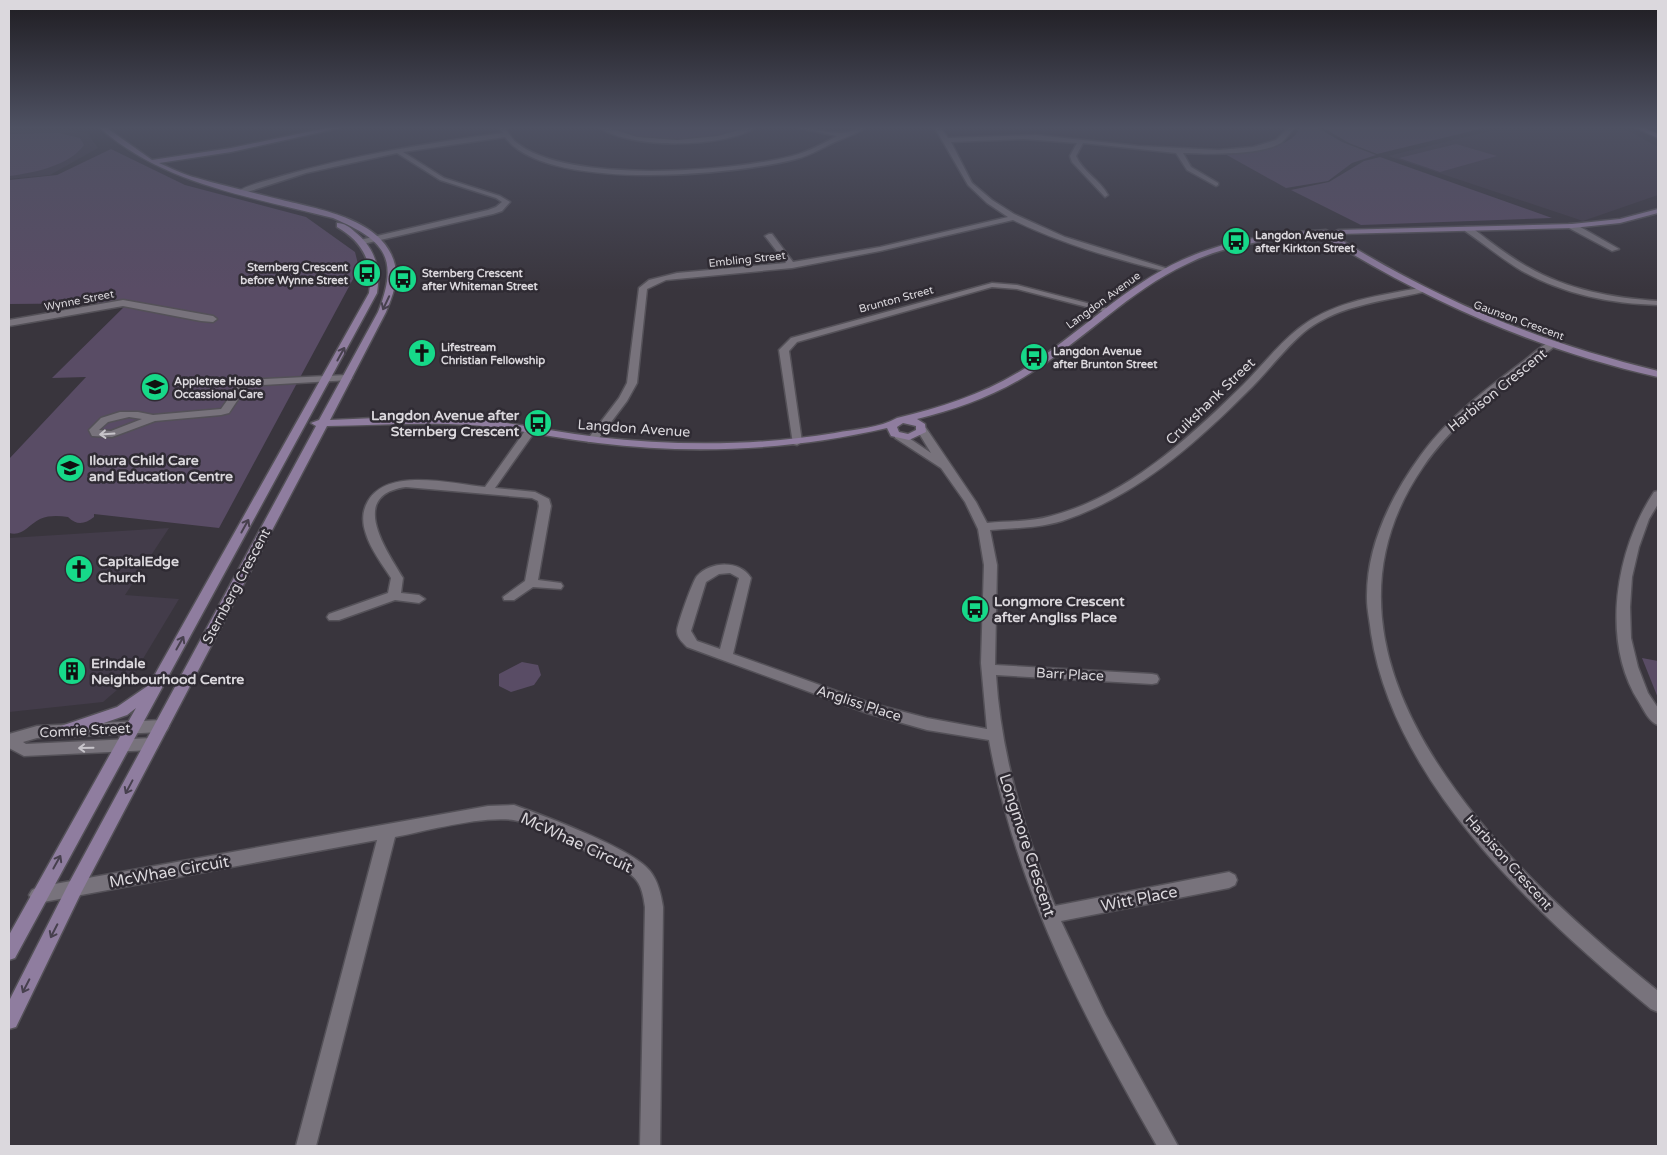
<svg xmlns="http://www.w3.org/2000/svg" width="1667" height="1155" viewBox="0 0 1667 1155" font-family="'Varela Round',sans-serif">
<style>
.built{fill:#433c4a}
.green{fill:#594c65}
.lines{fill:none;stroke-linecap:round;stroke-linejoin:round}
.street-casing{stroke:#545158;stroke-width:3}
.secondary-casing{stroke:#545158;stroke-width:3}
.street{fill:#78737c;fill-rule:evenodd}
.secondary{fill:#8f7d9f;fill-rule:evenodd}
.oneway{stroke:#47404e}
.oneway2{stroke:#c7c4ca}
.labels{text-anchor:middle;stroke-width:5;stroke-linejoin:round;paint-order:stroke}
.far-poi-label{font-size:11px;font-weight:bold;fill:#dbd8dd;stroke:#2f2b33;text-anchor:start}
.far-street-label{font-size:11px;fill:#dbd8dd;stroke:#2f2b33}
.street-label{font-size:14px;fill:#dbd8dd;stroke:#2f2b33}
.poi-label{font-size:14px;font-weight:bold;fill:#dbd8dd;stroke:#2f2b33;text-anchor:start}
.near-street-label{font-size:16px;fill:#dbd8dd;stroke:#2f2b33}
</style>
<rect width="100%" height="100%" fill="#39353d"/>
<g class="built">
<polygon points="1502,128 1619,128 1631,132 1658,147 1658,195 1583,221 1388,156"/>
<polygon points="66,129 88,134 98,148 50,175 9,179 9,131"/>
<polygon points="169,528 125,595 179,599 132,677 103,702 9,712 9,538"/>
</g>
<g class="green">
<path d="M611 128H748C707 141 651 148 611 128Z"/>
<path d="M1299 128H1318L1342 142 1376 155 1352 163 1328 181 1286 188 1225 154C1243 152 1295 149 1299 128Z"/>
<polygon points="1324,128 1484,128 1377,154 1349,143"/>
<path d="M59 133 80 138 84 145C69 166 33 173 9 176V134Z"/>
<polygon points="1456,144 1497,156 1440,172 1399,158"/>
<path d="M111 149 185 185 306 217 355 252 359 268 219 528 94 514V517C85 524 77 526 68 517 59 516 50 515 40 519 29 524 23 537 9 533V459L86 377 52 378 128 303 9 304V180L57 175Z"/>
<polygon points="1380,157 1552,218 1361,225 1291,190 1329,182 1364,161"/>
<polygon points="1642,658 1658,661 1658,698"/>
<polygon points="522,662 538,665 541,675 534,685 511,692 499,686 499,674"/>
</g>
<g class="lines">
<defs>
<g id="street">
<path d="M499 128H505C509 133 512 140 517 143 568 184 730 172 792 156 808 152 822 144 837 136L799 128C813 128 827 133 841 133 849 133 856 128 865 128 858 133 849 136 842 139 826 145 813 155 796 159 736 175 546 193 505 137L403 152 444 178 500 196 510 202 502 211 493 214 363 244H360V240L488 210 496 207 502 202 496 198 440 180 397 153 306 173 241 194 236 193C247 184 268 181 282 176 354 155 428 143 503 133Z"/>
<path d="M600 128H609L637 137 677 140 718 136 746 128H755C722 148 632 149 600 128Z"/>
<path d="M935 128H941L948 138 1036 135 1139 146 1219 150 1253 147 1276 140 1288 128H1294C1290 133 1285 140 1281 143 1260 156 1207 154 1183 153L1191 167 1218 183V185L1216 186 1187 170 1176 153 1083 143 1076 156C1083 172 1100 180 1108 195L1105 197 1072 162 1070 156 1077 143 1024 139 951 142 972 183 992 200 1014 214 1065 237 1172 270 1168 272C1115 259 1062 244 1013 220L880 251 792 268 666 280 647 289 637 383 627 401 596 442H588L587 440 619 398 627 383 639 288 649 280 677 273 786 263 765 236 769 234H772L793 262 880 247 1008 217 987 203 968 185Z"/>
<polygon points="1569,224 1575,224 1619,249 1612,251 1569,228"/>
<path d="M1465 227H1471C1489 241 1508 256 1528 267 1568 290 1613 298 1658 301V305C1611 304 1563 294 1522 271 1502 259 1484 244 1465 231Z"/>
<polygon points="992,283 1017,285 1114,310 1110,313 1017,289 992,287 797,342 789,351 802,442 797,445 793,444 779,350 791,338"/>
<path d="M1420 288H1423V292C1384 301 1341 305 1308 329 1288 344 1266 374 1247 392 1194 445 1135 497 1062 521 1039 528 1014 528 990 530L997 565 995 665 1152 674 1157 675 1159 679 1157 683 1152 684 996 675C1001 755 1024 832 1055 906L1229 872 1235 875 1237 880 1235 885 1229 888 1061 921 1105 1014 1178 1146H1157C1084 1019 1015 886 989 740L927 730 867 713 687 647C683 643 677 638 677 631 677 625 693 580 697 576 711 561 740 560 751 578L733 654 870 703 927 718 987 729 981 663 984 565 978 529 965 502 941 468 895 438V434H903L931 453 917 430 922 427 926 428 976 502 987 523C1009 521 1031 522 1051 516 1127 496 1189 438 1243 385 1261 367 1282 340 1302 326 1335 301 1381 295 1420 288ZM730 573 739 578 720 649 697 641 691 631 706 582 719 574Z"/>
<polygon points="123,300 213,316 217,319 213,322 201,321 123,306 9,326 9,320"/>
<path d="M1552 341 1555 342V346C1508 383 1457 417 1423 467 1286 666 1515 876 1658 991V1012L1651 1009C1539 916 1394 785 1371 633 1370 622 1367 610 1367 599 1366 547 1391 496 1421 455 1448 418 1485 390 1521 363 1531 356 1541 345 1552 341Z"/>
<path d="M347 375 352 378 350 380 247 386 229 413 221 415 155 421 112 437 92 436 89 430 101 418 120 412H138L153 415 221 409 241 381 244 380ZM129 417 142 419 111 431 99 430 108 422Z"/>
<path d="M531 427 536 430 495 488 535 492 549 499 551 506 538 580 561 583 563 586 561 589 533 587 514 600H504L503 597 525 581 539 506 538 501 532 498 406 487C347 495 387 551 403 578L401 593 419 595 425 599 419 603 395 600 339 620H329L327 617 329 614 388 593 391 578C382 564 371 550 366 534 362 523 362 511 368 501 388 467 452 484 485 487L527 428Z"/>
<path d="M1658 491V504L1649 519 1639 547 1632 577 1630 607 1631 638 1638 667 1648 693 1658 708V725C1649 722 1644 710 1639 702 1600 641 1616 549 1654 492Z"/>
<polygon points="162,720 167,722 169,726 167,730 162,732 37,738 23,742 26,744 152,738 157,740 159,744 157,748 152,750 24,756 9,748 9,734 37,726"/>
<path d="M514 805C542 815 634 849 650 871 658 881 661 894 663 907L660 1146H640L645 907C642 883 637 877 617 865L522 822C494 812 426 831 395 837L316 1146H296L377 840 38 903 32 900 29 895 32 890 38 887 488 806Z"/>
</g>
<g id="secondary">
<path d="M100 128H107L152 160 231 148 326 128H339L231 152 159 163C171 168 184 175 197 178 224 186 251 192 278 199 313 208 374 217 391 254 401 274 394 293 386 312L330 420C378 418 426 415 474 419 515 423 556 432 597 437 676 446 757 446 835 433 855 429 880 428 897 418 943 407 987 393 1027 367 1080 333 1125 286 1182 260 1217 244 1258 236 1296 232 1306 231 1316 231 1326 230L1330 232C1321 238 1294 236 1282 238 1250 243 1216 249 1187 264 1129 291 1086 338 1032 372 997 395 958 409 917 419L925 424 926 432 909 440 891 436 887 428C792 450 695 455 598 443 555 438 513 428 470 425 422 422 374 425 327 426L81 893 16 1027 9 1029V1001L69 883 316 426 311 423 319 420 378 312C400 257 384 240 333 218 253 197 164 185 100 128ZM903 423 916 426V430L908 434 899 432 897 427Z"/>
<polygon points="1636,128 1645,128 1658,134 1658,138"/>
<polygon points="1658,209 1658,213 1620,223 1572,228 1338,234 1334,232 1338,230 1572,224 1620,219"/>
<path d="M337 223C344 223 350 227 355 232 375 248 381 268 377 293L15 958 9 960V935L136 708 127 715 66 736 61 734 59 730 61 726 117 707 149 685 369 293C374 263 363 242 337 227Z"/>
<path d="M1329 236H1335C1439 301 1539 342 1658 371V377C1541 351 1431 303 1329 240Z"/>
</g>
</defs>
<use href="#street" class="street-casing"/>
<use href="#secondary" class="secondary-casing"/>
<use href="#street" class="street"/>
<use href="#secondary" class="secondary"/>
</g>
<defs><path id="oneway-shaft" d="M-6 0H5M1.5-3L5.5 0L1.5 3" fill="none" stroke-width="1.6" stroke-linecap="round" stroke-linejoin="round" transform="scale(1.25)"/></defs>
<g class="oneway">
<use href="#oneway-shaft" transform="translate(386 303) rotate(115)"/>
<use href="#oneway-shaft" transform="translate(341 354) rotate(-61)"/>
<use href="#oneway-shaft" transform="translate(245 526) rotate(-61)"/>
<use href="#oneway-shaft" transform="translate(180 643) rotate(-61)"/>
<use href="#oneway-shaft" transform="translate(129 787) rotate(118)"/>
<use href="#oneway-shaft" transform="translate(57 862) rotate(-61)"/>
<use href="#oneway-shaft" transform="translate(54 931) rotate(117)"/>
<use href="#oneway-shaft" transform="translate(26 986) rotate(117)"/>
</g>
<g class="oneway2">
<use href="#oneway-shaft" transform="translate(107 434) rotate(176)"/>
<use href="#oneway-shaft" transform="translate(86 748) rotate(179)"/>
</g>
<linearGradient id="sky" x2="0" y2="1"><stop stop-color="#1f1d22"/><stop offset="0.44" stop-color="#4e5162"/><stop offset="1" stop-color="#4e5162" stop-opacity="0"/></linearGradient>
<rect width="1667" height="290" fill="url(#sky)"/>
<defs>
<symbol id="bus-disc" viewBox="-11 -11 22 22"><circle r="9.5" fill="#16d989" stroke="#2f2b33"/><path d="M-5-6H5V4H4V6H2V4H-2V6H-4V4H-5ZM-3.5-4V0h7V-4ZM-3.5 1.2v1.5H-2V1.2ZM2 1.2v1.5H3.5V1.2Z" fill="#111"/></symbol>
<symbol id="church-disc" viewBox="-11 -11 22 22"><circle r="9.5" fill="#16d989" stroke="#2f2b33"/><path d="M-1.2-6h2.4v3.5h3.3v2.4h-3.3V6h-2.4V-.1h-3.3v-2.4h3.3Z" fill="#111"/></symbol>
<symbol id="school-disc" viewBox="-11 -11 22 22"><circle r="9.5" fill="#16d989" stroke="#2f2b33"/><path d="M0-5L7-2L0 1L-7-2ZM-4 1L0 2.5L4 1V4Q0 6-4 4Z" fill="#111"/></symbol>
<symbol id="building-disc" viewBox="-11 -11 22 22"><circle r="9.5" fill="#16d989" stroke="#2f2b33"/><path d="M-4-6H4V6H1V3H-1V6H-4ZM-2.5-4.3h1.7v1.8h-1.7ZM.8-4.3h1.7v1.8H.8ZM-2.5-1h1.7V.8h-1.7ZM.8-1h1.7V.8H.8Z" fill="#111"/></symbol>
</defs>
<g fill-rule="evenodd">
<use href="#bus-disc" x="1220" y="225" width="32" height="32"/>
<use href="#bus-disc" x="351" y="257" width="32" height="32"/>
<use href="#bus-disc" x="387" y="263" width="32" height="32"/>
<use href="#church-disc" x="406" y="337" width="32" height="32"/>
<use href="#bus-disc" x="1018" y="341" width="32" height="32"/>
<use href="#school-disc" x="139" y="371" width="32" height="32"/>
<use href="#bus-disc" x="522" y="407" width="32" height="32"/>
<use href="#school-disc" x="54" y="452" width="32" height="32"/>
<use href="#church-disc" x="63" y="553" width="32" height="32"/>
<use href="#bus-disc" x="959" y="593" width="32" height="32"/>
<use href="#building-disc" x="56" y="655" width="32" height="32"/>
</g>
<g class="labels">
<g class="far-poi-label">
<text x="1255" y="239">Langdon Avenue<tspan x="1255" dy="13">after Kirkton Street</tspan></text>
<text x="348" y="271" text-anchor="end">Sternberg Crescent<tspan x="348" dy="13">before Wynne Street</tspan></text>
<text x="422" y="277">Sternberg Crescent<tspan x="422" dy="13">after Whiteman Street</tspan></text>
<text x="441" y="351">Lifestream<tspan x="441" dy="13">Christian Fellowship</tspan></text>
<text x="1053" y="355">Langdon Avenue<tspan x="1053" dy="13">after Brunton Street</tspan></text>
<text x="174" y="385">Appletree House<tspan x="174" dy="13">Occassional Care</tspan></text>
</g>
<g class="far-street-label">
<text transform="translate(747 259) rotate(-6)" y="4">Embling Street</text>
<text transform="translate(896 299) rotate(-15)" y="4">Brunton Street</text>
<text transform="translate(79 300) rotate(-11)" y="4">Wynne Street</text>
<text transform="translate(1103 300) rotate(-36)" y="4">Langdon Avenue</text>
<text transform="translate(1519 320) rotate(20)" y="4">Gaunson Crescent</text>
</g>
<g class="street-label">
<text transform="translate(1497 390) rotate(-39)" y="5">Harbison Crescent</text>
<text transform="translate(1210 401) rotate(-44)" y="5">Cruikshank Street</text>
<text transform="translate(634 428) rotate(4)" y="5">Langdon Avenue</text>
<text transform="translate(236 586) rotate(-62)" y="5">Sternberg Crescent</text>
<text transform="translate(1070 674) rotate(3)" y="5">Barr Place</text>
<text transform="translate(859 703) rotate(18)" y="5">Angliss Place</text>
<text transform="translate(85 730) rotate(-3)" y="5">Comrie Street</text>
<text transform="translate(1509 862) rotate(48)" y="5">Harbison Crescent</text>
</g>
<g class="poi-label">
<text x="519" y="420" text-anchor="end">Langdon Avenue after<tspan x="519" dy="16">Sternberg Crescent</tspan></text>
<text x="89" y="465">Iloura Child Care<tspan x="89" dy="16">and Education Centre</tspan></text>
<text x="98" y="566">CapitalEdge<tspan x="98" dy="16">Church</tspan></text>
<text x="994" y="606">Longmore Crescent<tspan x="994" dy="16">after Angliss Place</tspan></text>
<text x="91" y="668">Erindale<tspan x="91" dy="16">Neighbourhood Centre</tspan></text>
</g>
<g class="near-street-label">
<text transform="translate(577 842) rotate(25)" y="6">McWhae Circuit</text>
<text transform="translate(1028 845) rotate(72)" y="6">Longmore Crescent</text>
<text transform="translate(169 871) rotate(-10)" y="6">McWhae Circuit</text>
<text transform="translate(1139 898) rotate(-11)" y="6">Witt Place</text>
</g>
</g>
<rect width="1667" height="1155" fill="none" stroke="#dbd8dd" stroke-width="20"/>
</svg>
